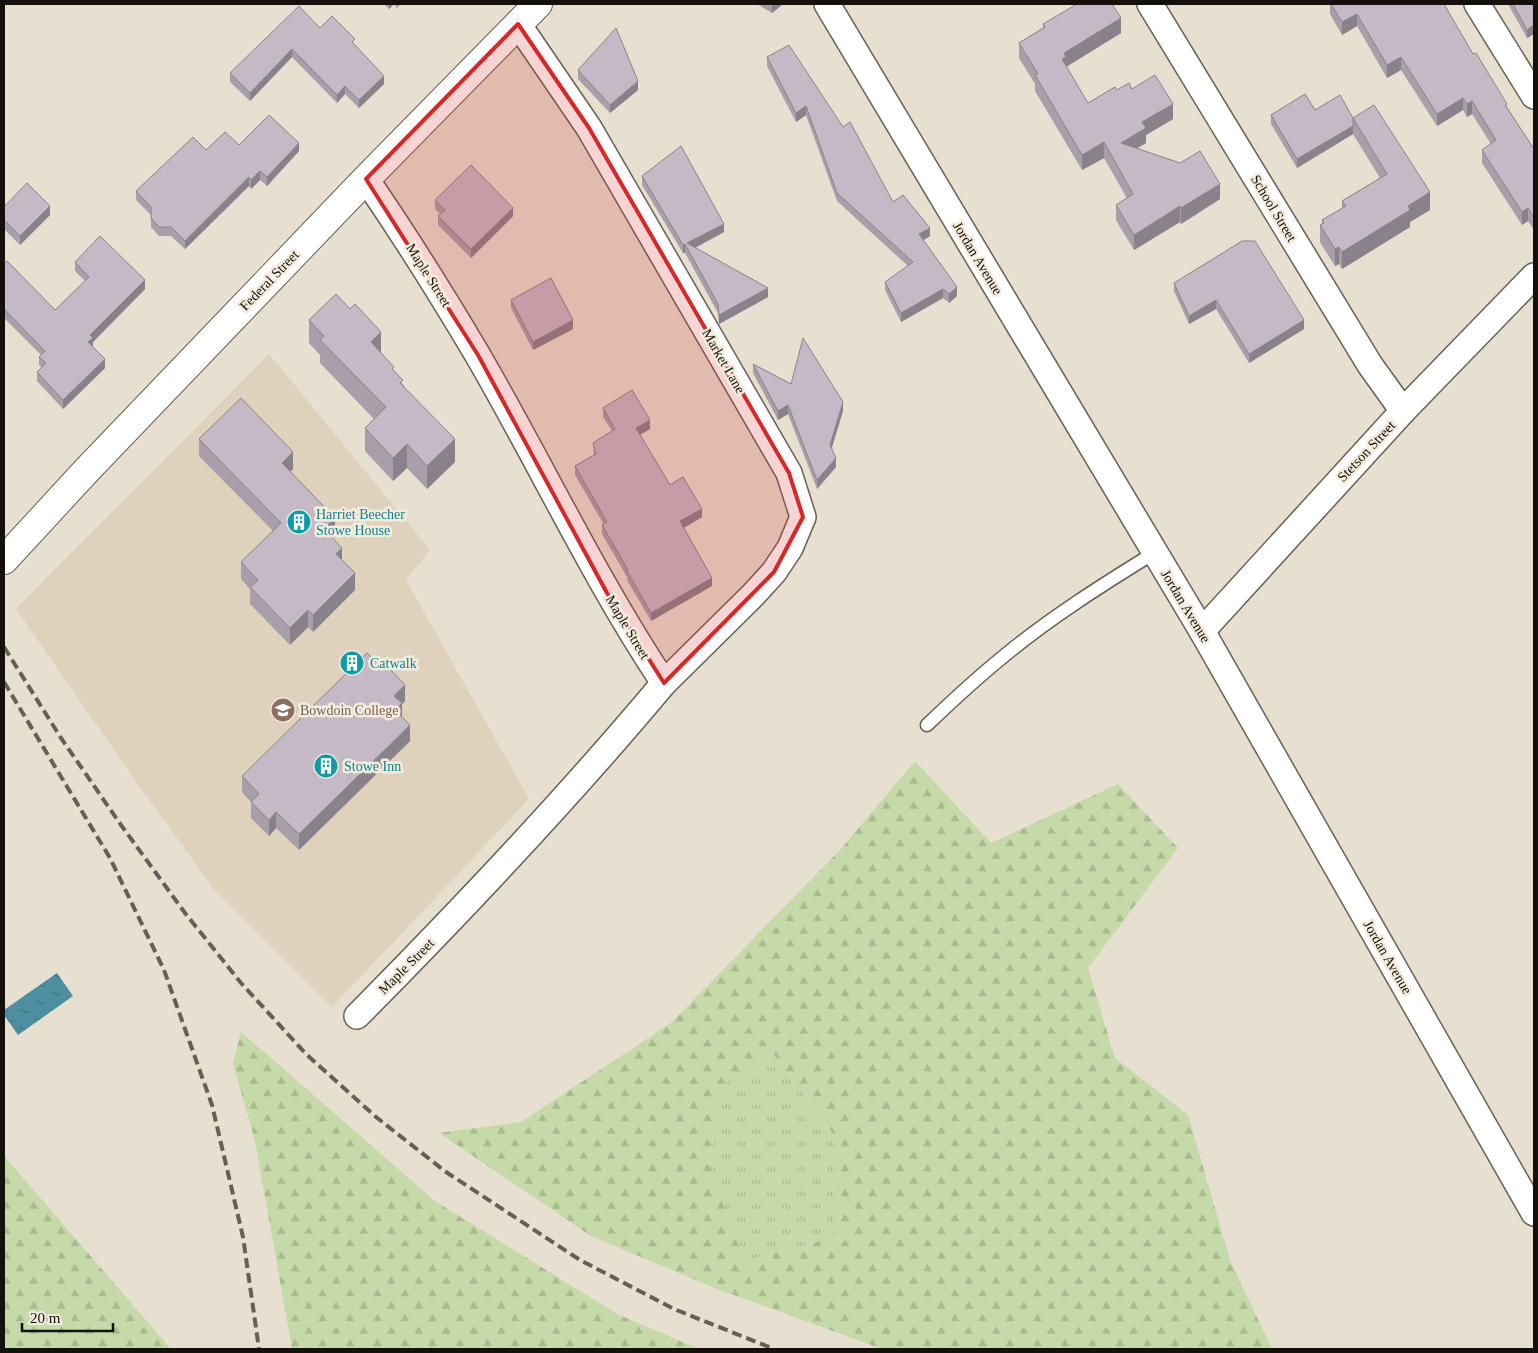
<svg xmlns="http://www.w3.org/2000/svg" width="1538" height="1353" viewBox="0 0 1538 1353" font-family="'Times New Roman',serif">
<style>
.built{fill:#ded2bd}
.grass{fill:url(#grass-tufts)}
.forest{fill:url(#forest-firs);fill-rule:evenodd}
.water{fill:url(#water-ripples)}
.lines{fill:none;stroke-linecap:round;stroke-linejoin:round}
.service-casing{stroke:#686154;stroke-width:15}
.minor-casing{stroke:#686154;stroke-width:28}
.tertiary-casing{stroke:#686154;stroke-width:30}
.service{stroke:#fff;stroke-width:12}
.minor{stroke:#fff;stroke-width:25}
.tertiary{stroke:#fff;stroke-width:28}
.rail{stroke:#656057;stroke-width:4;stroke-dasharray:10 5;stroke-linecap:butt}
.wall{fill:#a99faa}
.shaded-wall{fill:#8a828b}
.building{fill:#c5b9c6;stroke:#8a828b}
.marked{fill:#d62828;fill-opacity:0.2;stroke:#d62828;stroke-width:4;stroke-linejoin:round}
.labels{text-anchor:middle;stroke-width:5;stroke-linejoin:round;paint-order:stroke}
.street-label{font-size:14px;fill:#14110c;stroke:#f4ecdd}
.culture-label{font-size:14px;fill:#0d838f;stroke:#f4ecdd;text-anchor:start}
.education-label{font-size:14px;fill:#785e54;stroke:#f4ecdd;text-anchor:start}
</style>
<defs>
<pattern id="grass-tufts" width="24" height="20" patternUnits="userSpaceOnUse" patternTransform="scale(1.25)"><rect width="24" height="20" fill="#c5daa8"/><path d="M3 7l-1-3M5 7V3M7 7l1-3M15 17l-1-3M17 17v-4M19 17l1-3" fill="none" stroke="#a8ba8f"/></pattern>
<pattern id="forest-firs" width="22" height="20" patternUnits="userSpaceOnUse" patternTransform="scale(1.25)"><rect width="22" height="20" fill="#c5daa8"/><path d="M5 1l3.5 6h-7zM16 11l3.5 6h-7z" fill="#a8ba8f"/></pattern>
<pattern id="water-ripples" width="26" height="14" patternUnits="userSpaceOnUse" patternTransform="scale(1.25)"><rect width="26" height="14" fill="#4d8ea1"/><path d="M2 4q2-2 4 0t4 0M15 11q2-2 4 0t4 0" fill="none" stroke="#3f7382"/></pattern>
</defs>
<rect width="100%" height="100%" fill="#e7dfd0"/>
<polygon class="built" points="269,354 430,550 406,580 529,799 332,1007 214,889 137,783 16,609"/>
<polygon class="grass" points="773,1054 835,1136 834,1237 745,1261 710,1167 717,1088"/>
<g class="forest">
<path d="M915 761 991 843 1118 784 1178 848 1088 968 1115 1058 1188 1115 1230 1260 1272 1349H882L717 1289 591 1236 439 1133 521 1122 671 1023 841 849ZM774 1055 835 1136 834 1237 745 1261 710 1167 717 1088Z"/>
<polygon points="241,1032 435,1201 617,1314 699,1349 292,1349 255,1141 233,1063"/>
<polygon points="4,1156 171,1349 4,1349"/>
</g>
<polygon class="water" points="57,973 73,996 18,1035 4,1015 4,1010"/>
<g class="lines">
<defs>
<path id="service" d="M927 725C952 701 977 678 1004 656 1050 618 1102 585 1154 553"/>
<g id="minor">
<polyline points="827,4 1202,631 1534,1213"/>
<polyline points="1150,4 1370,365 1403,411"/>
<polyline points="1477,4 1534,96"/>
<polyline points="518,24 589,128 789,473 803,517 790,548 774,572 753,595 664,683"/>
<polyline points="1202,631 1403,411 1534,276"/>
<path d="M357 1016C463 909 567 799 664 683 594 578 541 464 477 354 442 295 405 236 366 179"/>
</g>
<polyline id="tertiary" points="4,560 87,470 366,179 538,4"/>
</defs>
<use href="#service" class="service-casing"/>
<use href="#minor" class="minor-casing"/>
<use href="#tertiary" class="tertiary-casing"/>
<use href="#service" class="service"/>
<use href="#minor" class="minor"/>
<use href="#tertiary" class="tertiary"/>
<g class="rail">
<polyline points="4,647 61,738 121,825 185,913 241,983 306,1054 376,1117 446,1172 580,1260 674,1309 774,1349"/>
<polyline points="4,682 110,858 164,970 212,1105 243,1237 259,1349"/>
</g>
</g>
<g class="wall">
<polygon points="384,4 401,4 397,8 394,4 389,9"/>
<polygon points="757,4 783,4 772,13"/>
<polygon points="1330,4 1444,4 1473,54 1534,149 1534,230 1528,221 1522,225 1482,163 1482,150 1491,144 1472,114 1467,117 1463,110 1437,126 1401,70 1387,78 1357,26 1342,35 1330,14"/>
<polygon points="1508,4 1534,4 1534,34 1527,38"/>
<polygon points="1043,24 1121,33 1066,67 1088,103 1117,90 1132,89 1173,119 1146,135 1146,143 1137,148 1220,199 1181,224 1180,222 1134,250 1116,220 1116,205 1127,198 1104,158 1082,170 1035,91 1035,84 1019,58 1019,43 1043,28"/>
<polygon points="320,28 355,45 384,84 359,108 345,94 337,103 292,57 250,101 230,82 230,73"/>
<polygon points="767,57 893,202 930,236 923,240 957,296 949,303 943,298 901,322 885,290 885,282 908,266 837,201 806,115 796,122 767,66"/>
<polygon points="578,70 638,90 610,113 578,79"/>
<polygon points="1315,110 1353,118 1430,210 1410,222 1410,227 1342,269 1339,264 1335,266 1320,242 1320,225 1322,224 1322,220 1342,208 1342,201 1380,178 1353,134 1297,168 1271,124 1271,115"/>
<polygon points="239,145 299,151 267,186 260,180 251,189 249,186 185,249 171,236 159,236 151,227 151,215 136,200 136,191 206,150"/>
<polygon points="642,176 724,232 695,248 768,297 719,324 718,313 685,253 683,253 642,185"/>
<polygon points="435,200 513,216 471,258 438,225 438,216 440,214 435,209"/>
<polygon points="4,207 50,215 20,245 4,229"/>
<polygon points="75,262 145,289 93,342 92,347 105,368 63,409 37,381 37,372 42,368 39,365 39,357 41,355 4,318 4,264 55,310 85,281 75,271"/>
<polygon points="1174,283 1304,329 1249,363 1216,309 1189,324 1174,291"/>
<polygon points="511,300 573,329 533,350 511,308"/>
<polygon points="309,320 381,354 394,371 455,462 427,489 407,468 393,481 365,451 365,428 374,419 320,363 320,355 309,343"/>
<polygon points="753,364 843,411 831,448 836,467 817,489 788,414 778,420 753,373"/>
<polygon points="603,408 650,429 640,435 670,485 702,517 684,528 712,586 651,621 627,580 627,577 602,534 602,525 604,525 575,475 575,466 594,455 593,443 612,431 603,417"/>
<polygon points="199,439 293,469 290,472 335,535 332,537 355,590 313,632 308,627 290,645 250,604 250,589 241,579 241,562 273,531 199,456"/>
<polygon points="405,701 402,704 402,716 410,741 299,850 276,828 269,836 251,818 251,802 242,792 242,776"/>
</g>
<g class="shaded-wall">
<polygon points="389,4 394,4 389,9"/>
<polygon points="773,4 783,4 772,13 772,5"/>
<polygon points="1357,14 1357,26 1342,35 1342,22"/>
<polygon points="1121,18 1121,33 1066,67 1062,59 1064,53"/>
<polygon points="1534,25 1534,34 1527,38 1527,30"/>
<polygon points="292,49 292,57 250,101 250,93"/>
<polygon points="1401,57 1401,70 1387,78 1387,65"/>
<polygon points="384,76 384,84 359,108 359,100"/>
<polygon points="638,81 638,90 610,113 610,105"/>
<polygon points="345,86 345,94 337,103 337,95"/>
<polygon points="1463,98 1463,110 1437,126 1437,114"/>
<polygon points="1472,101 1472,114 1467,117 1467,104"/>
<polygon points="1173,104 1173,119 1146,135 1146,143 1121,158 1121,143 1142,122"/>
<polygon points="806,106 806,115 796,122 796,113"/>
<polygon points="1353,126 1353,134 1297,168 1297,159"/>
<polygon points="1104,142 1104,158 1082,170 1082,155"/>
<polygon points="299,143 299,151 267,186 267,177"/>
<polygon points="260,171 260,180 251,189 251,180"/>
<polygon points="249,177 249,186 185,249 185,241"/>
<polygon points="1220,184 1220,199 1181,224 1181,208"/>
<polygon points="1430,192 1430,210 1410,222 1410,227 1342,269 1342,252 1408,206"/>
<polygon points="50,206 50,215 20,245 20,236"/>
<polygon points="1180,206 1180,222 1134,250 1134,235"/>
<polygon points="513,208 513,216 471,258 471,249"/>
<polygon points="1528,208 1528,221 1522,225 1522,212"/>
<polygon points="724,224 724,232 689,251 687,243"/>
<polygon points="930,228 930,236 919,243 919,234"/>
<polygon points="685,244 685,253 683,253 683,245"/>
<polygon points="1339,247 1339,264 1335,266 1335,249"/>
<polygon points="145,280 145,289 93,342 93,347 88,351 88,342 90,335"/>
<polygon points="957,287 957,296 949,303 949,294"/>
<polygon points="768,288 768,297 719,324 719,315"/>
<polygon points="943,289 943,298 901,322 901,313"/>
<polygon points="1216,300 1216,309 1189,324 1189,316"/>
<polygon points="573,320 573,329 533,350 533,342"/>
<polygon points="1304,320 1304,329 1249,363 1249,354"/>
<polygon points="381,332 381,355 371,342"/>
<polygon points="105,359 105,368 63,409 63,400"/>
<polygon points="843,402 843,411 830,454 830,445"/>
<polygon points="788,405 788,414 778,420 778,411"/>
<polygon points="650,420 650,429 636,437 636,428"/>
<polygon points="455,439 455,462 427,489 427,466"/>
<polygon points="407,444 407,468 393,481 393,458"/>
<polygon points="293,452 293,469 282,480 282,463"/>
<polygon points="836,458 836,467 817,489 817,480"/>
<polygon points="702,509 702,517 680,530 680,521"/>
<polygon points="335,518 335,535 324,546 324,529"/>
<polygon points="342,548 342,565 336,554"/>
<polygon points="355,573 355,590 313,632 313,615"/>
<polygon points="712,578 712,586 651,621 651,613"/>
<polygon points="308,610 308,627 290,645 290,628"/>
<polygon points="405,685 405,701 402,704 402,719 395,726 394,696"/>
<polygon points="410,725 410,741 299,850 299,834"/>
<polygon points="276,812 276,828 269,836 269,820"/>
</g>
<g class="building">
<polygon points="1077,4 1112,4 1121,18 1064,53 1066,57 1062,59 1088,103 1115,87 1117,90 1129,83 1132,89 1155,75 1173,104 1142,122 1146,128 1121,143 1180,163 1200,151 1220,184 1181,208 1180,206 1134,235 1116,205 1133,194 1104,142 1082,155 1035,75 1038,74 1019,43 1045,27 1043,24"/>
<polygon points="1331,4 1444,4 1473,54 1476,53 1507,104 1505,105 1534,149 1534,218 1528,208 1522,212 1482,150 1496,140 1472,101 1467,104 1463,98 1437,114 1401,57 1387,65 1357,14 1342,22"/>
<polygon points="1513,4 1534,4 1534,25 1527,30"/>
<polygon points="299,6 320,28 332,16 355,39 352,42 384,76 359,100 345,86 337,95 292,49 250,93 230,73"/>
<polygon points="616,28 638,81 610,105 578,70"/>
<polygon points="789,45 843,127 850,122 893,202 903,195 930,228 919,234 957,287 949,294 943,289 901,313 885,282 913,262 837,193 806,106 796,113 767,57"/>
<polygon points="1305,94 1315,110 1340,95 1353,118 1353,126 1297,159 1271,115"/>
<polygon points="1374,105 1430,192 1408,206 1410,210 1342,252 1339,247 1335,249 1320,225 1324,223 1322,220 1346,206 1342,201 1387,174 1353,118"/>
<polygon points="269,115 299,143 267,177 260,171 251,180 249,177 185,241 171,227 159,227 151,218 151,207 136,191 193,137 206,150 225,132 239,145"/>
<polygon points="681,146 724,224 687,243 768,288 719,315 718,304 685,244 683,245 642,176"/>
<polygon points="471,165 513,208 471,249 438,216 445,210 435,200"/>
<polygon points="27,183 50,206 20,236 4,220 4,207"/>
<polygon points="100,236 145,280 90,335 93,338 88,342 105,359 63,400 37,372 46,363 39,357 45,351 4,309 4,264 7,261 55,310 89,277 75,262"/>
<polygon points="1242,241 1255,241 1304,320 1249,354 1216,300 1189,316 1174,283"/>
<polygon points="551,278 573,320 533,342 511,300"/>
<polygon points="336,294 350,309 355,304 381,332 371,342 394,367 392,369 403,380 400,383 455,439 427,466 407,444 393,458 365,428 386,407 320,340 324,336 309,320"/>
<polygon points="803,338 843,402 830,445 836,458 817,480 788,405 778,411 753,364 791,384"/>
<polygon points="632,390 650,420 636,428 670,485 683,477 702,509 680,521 712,578 651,613 627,571 628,570 602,525 607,522 575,466 596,454 593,443 615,429 603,408"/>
<polygon points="241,398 293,452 282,463 335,518 324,529 342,548 336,554 355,573 313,615 308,610 290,628 250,587 258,580 241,562 281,523 199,439"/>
<polygon points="367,653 385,671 389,668 405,685 394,696 402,703 395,710 410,725 299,834 276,812 269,820 251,802 259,794 242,776"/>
</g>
<path class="marked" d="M518 24 589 128 789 473 803 517 774 572 664 683 607 593 478 355 366 179Z"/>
<defs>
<symbol id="building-disc" viewBox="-11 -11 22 22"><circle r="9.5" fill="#0f9aa8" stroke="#f4ecdd"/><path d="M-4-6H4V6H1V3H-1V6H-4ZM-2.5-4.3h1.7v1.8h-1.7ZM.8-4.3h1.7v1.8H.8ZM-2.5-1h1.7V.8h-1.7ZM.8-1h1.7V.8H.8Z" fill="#fff"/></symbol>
<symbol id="university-disc" viewBox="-11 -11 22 22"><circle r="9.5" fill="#8d6e63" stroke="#f4ecdd"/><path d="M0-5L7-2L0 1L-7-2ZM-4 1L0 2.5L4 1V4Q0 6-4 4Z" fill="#fff"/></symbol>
</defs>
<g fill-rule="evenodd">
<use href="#building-disc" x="285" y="508" width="28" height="28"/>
<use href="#building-disc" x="338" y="649" width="28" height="28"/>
<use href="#university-disc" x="269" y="696" width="28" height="28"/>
<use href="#building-disc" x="312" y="752" width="28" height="28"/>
</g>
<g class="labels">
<g class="street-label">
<text transform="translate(1274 208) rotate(59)" y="5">School Street</text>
<text transform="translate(978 258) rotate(59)" y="5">Jordan Avenue</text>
<text transform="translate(429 275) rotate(58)" y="5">Maple Street</text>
<text transform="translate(269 280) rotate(-46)" y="5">Federal Street</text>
<text transform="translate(724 361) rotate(60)" y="5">Market Lane</text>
<text transform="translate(1366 451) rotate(-47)" y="5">Stetson Street</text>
<text transform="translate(1186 606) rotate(59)" y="5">Jordan Avenue</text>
<text transform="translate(628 627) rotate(59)" y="5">Maple Street</text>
<text transform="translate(1388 957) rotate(60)" y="5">Jordan Avenue</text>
<text transform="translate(406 966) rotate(-45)" y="5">Maple Street</text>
</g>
<g class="culture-label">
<text x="316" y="519">Harriet Beecher<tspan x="316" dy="16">Stowe House</tspan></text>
<text x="370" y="668">Catwalk</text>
<text x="344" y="771">Stowe Inn</text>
</g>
<g class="education-label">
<text x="300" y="715">Bowdoin College</text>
</g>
</g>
<rect width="1538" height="1353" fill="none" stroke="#14110c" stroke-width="10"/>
<path d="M22 1323v8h91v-8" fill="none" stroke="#14110c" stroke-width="2.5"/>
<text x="30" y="1323" font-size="15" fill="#14110c" stroke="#f4ecdd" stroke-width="4" paint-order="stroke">20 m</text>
</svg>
